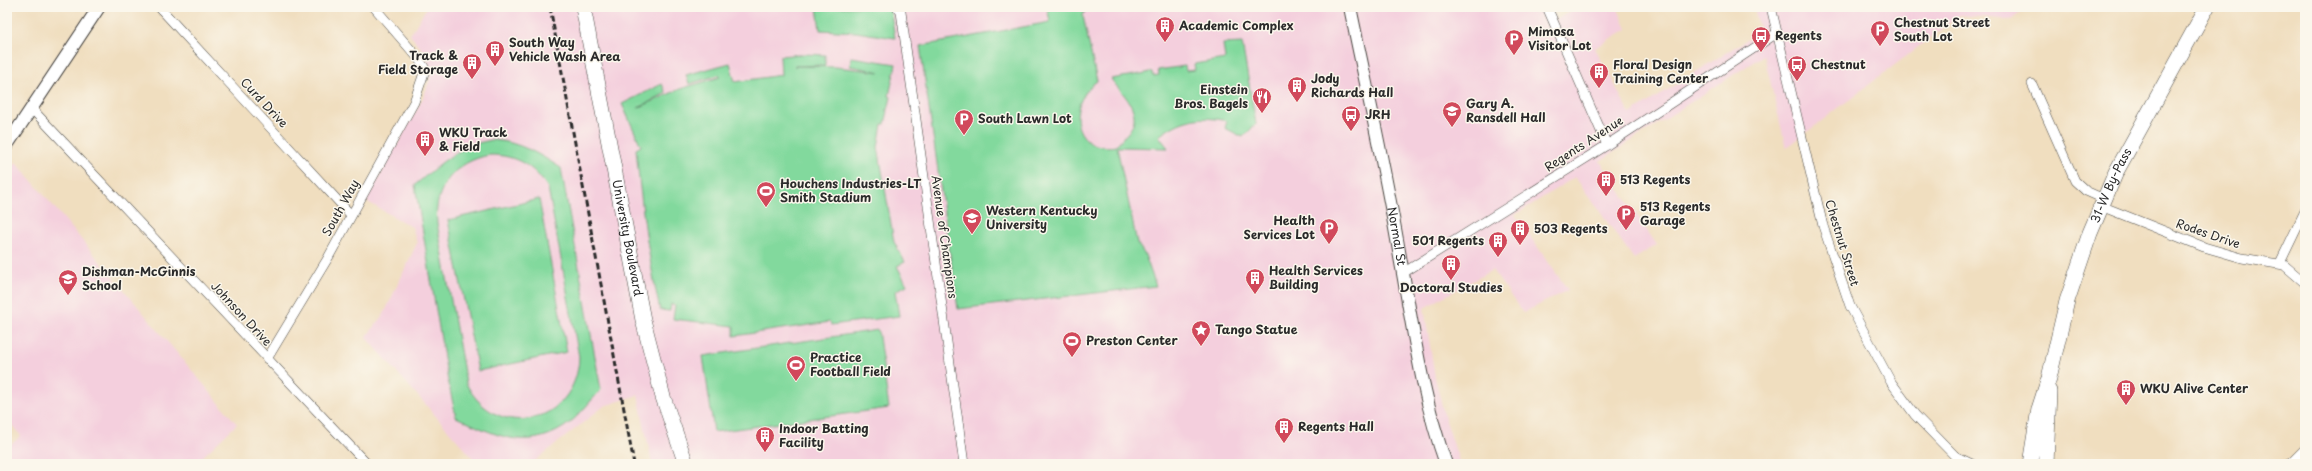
<svg xmlns="http://www.w3.org/2000/svg" width="2312" height="471" viewBox="0 0 2312 471" font-family="'Playpen Sans',sans-serif">
<style>
.built{fill:#f4cfdd}
.green{fill:#82d99d;stroke:#568264;fill-rule:evenodd}
.lines{fill:none;stroke-linecap:round;stroke-linejoin:round}
.minor-casing{stroke:#494641;stroke-width:10}
.tertiary-casing{stroke:#494641;stroke-width:14}
.primary-casing{stroke:#494641;stroke-width:16}
.minor{stroke:#fff;stroke-width:9}
.tertiary{stroke:#fff;stroke-width:12}
.primary{stroke:#fff;stroke-width:15}
.rail{stroke:#2b2b2b;stroke-width:3;stroke-dasharray:6 3;stroke-linecap:butt}
.labels{text-anchor:middle;stroke-width:3;stroke-linejoin:round;paint-order:stroke}
.poi-label{font-size:12px;font-weight:bold;fill:#2b2b2b;stroke:#fbf7ec;text-anchor:start}
.street-label{font-size:12px;fill:#2b2b2b;stroke:#fbf7ec}
</style>
<rect width="100%" height="100%" fill="#fbf7ec"/>
<filter id="ink" filterUnits="userSpaceOnUse"><feTurbulence type="fractalNoise" baseFrequency=".025" numOctaves="2"/><feDisplacementMap in="SourceGraphic" scale="8" xChannelSelector="R" yChannelSelector="G"/><feConvolveMatrix kernelMatrix="1 2 1 2 8 2 1 2 1" color-interpolation-filters="sRGB"/></filter>
<filter id="wash" filterUnits="userSpaceOnUse"><feTurbulence type="fractalNoise" baseFrequency=".012" numOctaves="4" result="noise"/><feDisplacementMap in="SourceGraphic" scale="16" xChannelSelector="R" yChannelSelector="G"/><feGaussianBlur stdDeviation="0.9" result="paint"/><feColorMatrix in="noise" values="0 0 0 0 0 0 0 0 0 0 0 0 0 0 0 0 0 1.4 0 .05"/><feComposite in="paint" operator="in"/></filter>
<g filter="url(#wash)">
<rect width="100%" height="100%" fill="#f0debf"/>
<g class="built">
<polygon points="427,7 1550,7 1556,20 1577,7 1617,7 1627,29 1595,48 1630,114 1760,31 1754,7 2028,7 2011,20 1960,15 1786,148 1764,55 1600,161 1657,245 1634,259 1575,177 1515,215 1568,290 1523,313 1492,270 1424,308 1435,377 1445,418 1460,464 652,464 638,395 604,406 531,464 478,464 366,337 383,316 417,243 412,227 366,201 424,96 430,79 430,67 424,52 410,35"/>
<polygon points="16,162 237,424 195,464 7,464 7,448 21,436 7,419 7,173"/>
</g>
<g class="green">
<polygon points="817,7 890,7 895,38 856,32 820,30"/>
<path d="M1047 7H1086L1083 16 1097 81C1065 104 1072 153 1116 146 1120 139 1126 136 1130 130 1143 110 1122 94 1111 79L1152 72 1153 76 1159 75 1158 70 1185 66 1186 71 1195 70 1194 64 1225 59 1223 44 1242 43 1256 124 1243 137 1225 128 1227 121C1199 115 1181 119 1159 136L1168 148 1117 147 1137 243 1145 255 1156 286 958 309 920 46 1050 22Z"/>
<path d="M803 54 825 55V65L794 66 836 67 880 72 850 66 851 57 896 64 889 96 891 97 888 110H885L888 111 885 124H882L878 147 894 242 905 262 897 266 907 285 895 291 899 316 831 325 830 322 734 336V326L673 319 675 305 671 304 670 311 660 310C648 257 641 202 636 149L641 146 622 104 662 84 666 93 638 108 680 89 720 77 719 75 689 84 686 75 730 63 735 82 781 75 780 56Z"/>
<path d="M493 140C520 142 539 154 561 168L601 390C589 402 578 418 564 427 525 452 493 434 456 417L448 381 415 185C440 164 460 144 493 140ZM490 155C516 155 534 166 548 188L579 357C577 424 496 444 466 383L437 223C433 188 455 161 490 155Z"/>
<polygon points="539,199 567,352 478,371 448,220"/>
<polygon points="878,330 889,408 714,432 703,356"/>
</g>
</g>
<g filter="url(#ink)">
<g class="lines">
<defs>
<g id="minor">
<polyline points="159,7 351,215"/>
<polyline points="897,7 901,12 964,464"/>
<polyline points="1547,7 1607,145"/>
<polyline points="1771,7 1823,226 1850,306 1891,382 1915,415 1955,456 1958,464"/>
<polyline points="2032,84 2075,181 2086,191 2104,199"/>
<polyline points="32,109 367,464"/>
<polyline points="2101,206 2204,247 2242,258 2284,265 2305,283"/>
<polyline points="2280,263 2305,211"/>
<polyline points="1403,273 1607,145 1777,33"/>
<polyline points="267,359 328,258 414,102 424,73 424,67 418,58 374,7"/>
<polyline points="1955,456 1972,464"/>
<polyline points="2290,464 2305,449"/>
</g>
<g id="tertiary">
<path id="s1" d="M1350 7C1367 90 1386 173 1400 257 1413 327 1422 397 1446 464"/>
<polyline points="7,145 99,7"/>
</g>
<g id="primary">
<path id="s2" d="M583 7 643 320 663 397 686 464"/>
<path id="s3" d="M2030 464 2039 409 2049 378 2067 301 2090 233 2116 172 2207 7"/>
<polyline points="2046,464 2049,391"/>
</g>
</defs>
<use href="#minor" class="minor-casing"/>
<use href="#tertiary" class="tertiary-casing"/>
<use href="#primary" class="primary-casing"/>
<use href="#minor" class="minor"/>
<use href="#tertiary" class="tertiary"/>
<use href="#primary" class="primary"/>
<polyline class="rail" points="550,7 634,464"/>
</g>
</g>
<defs>
<symbol id="building-pin" viewBox="-11 -11 22 30"><path d="M0 17L-7.5 6A9.5 9.5 0 1 1 7.5 6Z" fill="#d1495b" stroke="#fbf7ec"/><path d="M-4-6H4V6H1V3H-1V6H-4ZM-2.5-4.3h1.7v1.8h-1.7ZM.8-4.3h1.7v1.8H.8ZM-2.5-1h1.7V.8h-1.7ZM.8-1h1.7V.8H.8Z" fill="#fff"/></symbol>
<symbol id="parking-pin" viewBox="-11 -11 22 30"><path d="M0 17L-7.5 6A9.5 9.5 0 1 1 7.5 6Z" fill="#d1495b" stroke="#fbf7ec"/><path d="M-3.5-5.5H1a3.5 3.5 0 0 1 0 7H-1V5.5H-3.5ZM-1-3.4V-.6H.8a1.4 1.4 0 0 0 0-2.8Z" fill="#fff"/></symbol>
<symbol id="bus-pin" viewBox="-11 -11 22 30"><path d="M0 17L-7.5 6A9.5 9.5 0 1 1 7.5 6Z" fill="#d1495b" stroke="#fbf7ec"/><path d="M-5-6H5V4H4V6H2V4H-2V6H-4V4H-5ZM-3.5-4V0h7V-4ZM-3.5 1.2v1.5H-2V1.2ZM2 1.2v1.5H3.5V1.2Z" fill="#fff"/></symbol>
<symbol id="restaurant-pin" viewBox="-11 -11 22 30"><path d="M0 17L-7.5 6A9.5 9.5 0 1 1 7.5 6Z" fill="#d1495b" stroke="#fbf7ec"/><path d="M-5-6h1v4h1v-4h1v4h1v-4h1v5L-1.5 .5V6h-2V.5L-5-1ZM5-6V6H3V1.5H1.5Q1.5-4 5-6Z" fill="#fff"/></symbol>
<symbol id="university-pin" viewBox="-11 -11 22 30"><path d="M0 17L-7.5 6A9.5 9.5 0 1 1 7.5 6Z" fill="#d1495b" stroke="#fbf7ec"/><path d="M0-5L7-2L0 1L-7-2ZM-4 1L0 2.5L4 1V4Q0 6-4 4Z" fill="#fff"/></symbol>
<symbol id="stadium-pin" viewBox="-11 -11 22 30"><path d="M0 17L-7.5 6A9.5 9.5 0 1 1 7.5 6Z" fill="#d1495b" stroke="#fbf7ec"/><path d="M0-5a6.5 5 0 1 0 0 10a6.5 5 0 1 0 0-10ZM-3.5-1.8h7v3.6h-7Z" fill="#fff"/></symbol>
<symbol id="school-pin" viewBox="-11 -11 22 30"><path d="M0 17L-7.5 6A9.5 9.5 0 1 1 7.5 6Z" fill="#d1495b" stroke="#fbf7ec"/><path d="M0-5L7-2L0 1L-7-2ZM-4 1L0 2.5L4 1V4Q0 6-4 4Z" fill="#fff"/></symbol>
<symbol id="sight-pin" viewBox="-11 -11 22 30"><path d="M0 17L-7.5 6A9.5 9.5 0 1 1 7.5 6Z" fill="#d1495b" stroke="#fbf7ec"/><path d="M0-6L1.8-2.2L6-1.7L2.9 1.2L3.7 5.4L0 3.3L-3.7 5.4L-2.9 1.2L-6-1.7L-1.8-2.2Z" fill="#fff"/></symbol>
</defs>
<g fill-rule="evenodd">
<use href="#building-pin" x="1154" y="15" width="22" height="30"/>
<use href="#parking-pin" x="1869" y="19" width="22" height="30"/>
<use href="#bus-pin" x="1750" y="25" width="22" height="30"/>
<use href="#parking-pin" x="1503" y="28" width="22" height="30"/>
<use href="#building-pin" x="484" y="39" width="22" height="30"/>
<use href="#building-pin" x="461" y="52" width="22" height="30"/>
<use href="#bus-pin" x="1786" y="54" width="22" height="30"/>
<use href="#building-pin" x="1588" y="61" width="22" height="30"/>
<use href="#building-pin" x="1286" y="75" width="22" height="30"/>
<use href="#restaurant-pin" x="1251" y="86" width="22" height="30"/>
<use href="#university-pin" x="1441" y="100" width="22" height="30"/>
<use href="#bus-pin" x="1340" y="104" width="22" height="30"/>
<use href="#parking-pin" x="953" y="108" width="22" height="30"/>
<use href="#building-pin" x="414" y="129" width="22" height="30"/>
<use href="#building-pin" x="1595" y="169" width="22" height="30"/>
<use href="#stadium-pin" x="755" y="180" width="22" height="30"/>
<use href="#parking-pin" x="1615" y="203" width="22" height="30"/>
<use href="#university-pin" x="961" y="207" width="22" height="30"/>
<use href="#parking-pin" x="1318" y="217" width="22" height="30"/>
<use href="#building-pin" x="1509" y="218" width="22" height="30"/>
<use href="#building-pin" x="1487" y="230" width="22" height="30"/>
<use href="#building-pin" x="1440" y="253" width="22" height="30"/>
<use href="#building-pin" x="1244" y="267" width="22" height="30"/>
<use href="#school-pin" x="57" y="268" width="22" height="30"/>
<use href="#sight-pin" x="1190" y="319" width="22" height="30"/>
<use href="#stadium-pin" x="1061" y="330" width="22" height="30"/>
<use href="#stadium-pin" x="785" y="354" width="22" height="30"/>
<use href="#building-pin" x="2115" y="378" width="22" height="30"/>
<use href="#building-pin" x="1273" y="416" width="22" height="30"/>
<use href="#building-pin" x="754" y="425" width="22" height="30"/>
</g>
<g class="labels">
<g class="poi-label">
<text x="1894" y="27">Chestnut Street<tspan x="1894" dy="14">South Lot</tspan></text>
<text x="1179" y="30">Academic Complex</text>
<text x="1528" y="36">Mimosa<tspan x="1528" dy="14">Visitor Lot</tspan></text>
<text x="1775" y="40">Regents</text>
<text x="509" y="47">South Way<tspan x="509" dy="14">Vehicle Wash Area</tspan></text>
<text x="458" y="60" text-anchor="end">Track &amp;<tspan x="458" dy="14">Field Storage</tspan></text>
<text x="1613" y="69">Floral Design<tspan x="1613" dy="14">Training Center</tspan></text>
<text x="1811" y="69">Chestnut</text>
<text x="1311" y="83">Jody<tspan x="1311" dy="14">Richards Hall</tspan></text>
<text x="1248" y="94" text-anchor="end">Einstein<tspan x="1248" dy="14">Bros. Bagels</tspan></text>
<text x="1466" y="108">Gary A.<tspan x="1466" dy="14">Ransdell Hall</tspan></text>
<text x="1365" y="119">JRH</text>
<text x="978" y="123">South Lawn Lot</text>
<text x="439" y="137">WKU Track<tspan x="439" dy="14">&amp; Field</tspan></text>
<text x="1620" y="184">513 Regents</text>
<text x="780" y="188">Houchens Industries-LT<tspan x="780" dy="14">Smith Stadium</tspan></text>
<text x="1640" y="211">513 Regents<tspan x="1640" dy="14">Garage</tspan></text>
<text x="986" y="215">Western Kentucky<tspan x="986" dy="14">University</tspan></text>
<text x="1315" y="225" text-anchor="end">Health<tspan x="1315" dy="14">Services Lot</tspan></text>
<text x="1534" y="233">503 Regents</text>
<text x="1484" y="245" text-anchor="end">501 Regents</text>
<text x="1269" y="275">Health Services<tspan x="1269" dy="14">Building</tspan></text>
<text x="82" y="276">Dishman-McGinnis<tspan x="82" dy="14">School</tspan></text>
<text x="1451" y="292" text-anchor="middle">Doctoral Studies</text>
<text x="1215" y="334">Tango Statue</text>
<text x="1086" y="345">Preston Center</text>
<text x="810" y="362">Practice<tspan x="810" dy="14">Football Field</tspan></text>
<text x="2140" y="393">WKU Alive Center</text>
<text x="1298" y="431">Regents Hall</text>
<text x="779" y="433">Indoor Batting<tspan x="779" dy="14">Facility</tspan></text>
</g>
<g class="street-label">
<text transform="translate(264 103) rotate(47)" y="4">Curd Drive</text>
<text transform="translate(1584 144) rotate(-33)" y="4">Regents Avenue</text>
<text dy="4" stroke="none"><textPath href="#s3" startOffset="291">31-W By-Pass</textPath></text>
<text transform="translate(341 208) rotate(-61)" y="4">South Way</text>
<text transform="translate(2208 234) rotate(19)" y="4">Rodes Drive</text>
<text dy="4" stroke="none"><textPath href="#s1" startOffset="234">Normal St</textPath></text>
<text transform="translate(944 237) rotate(82)" y="4">Avenue of Champions</text>
<text dy="4" stroke="none"><textPath href="#s2" startOffset="235">University Boulevard</textPath></text>
<text transform="translate(1842 243) rotate(73)" y="4">Chestnut Street</text>
<text transform="translate(241 314) rotate(47)" y="4">Johnson Drive</text>
</g>
</g>
<rect width="2312" height="471" fill="none" stroke="#fbf7ec" stroke-width="24"/>
</svg>
